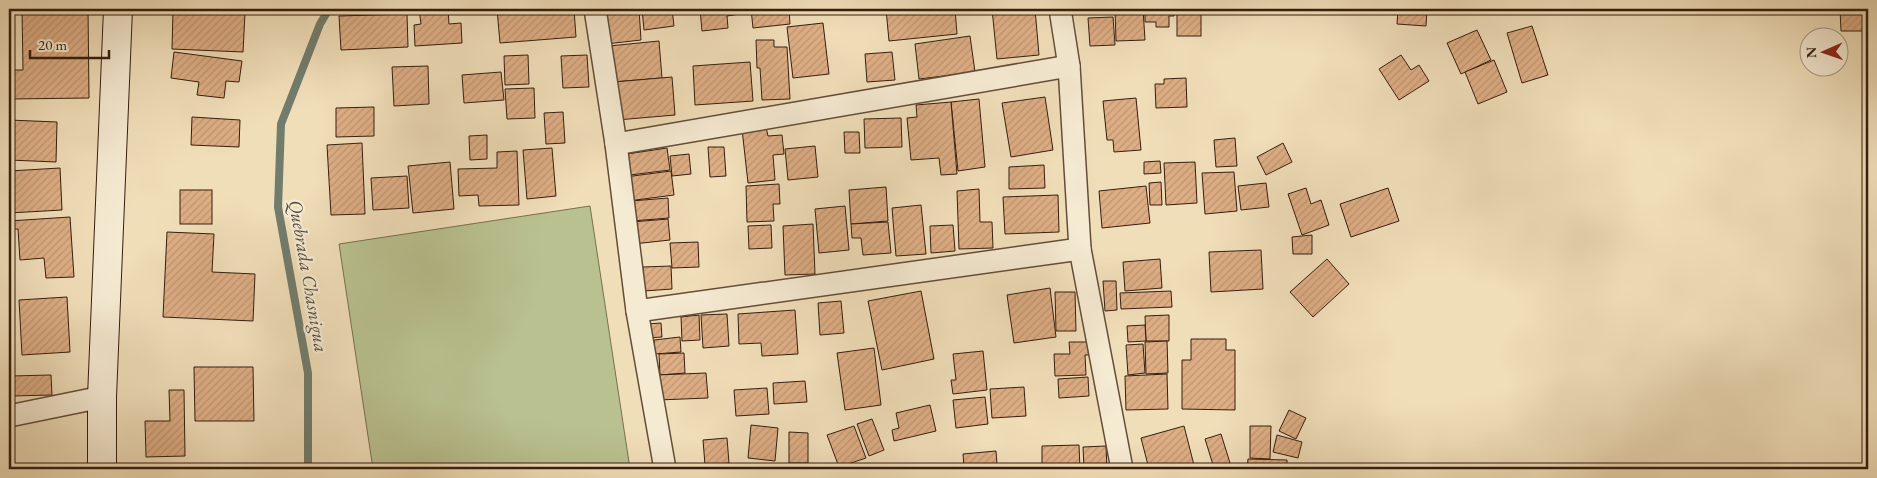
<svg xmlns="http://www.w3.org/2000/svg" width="1877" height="478" viewBox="0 0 1877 478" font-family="'EB Garamond',serif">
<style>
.green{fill:#b9c190;stroke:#786f4e}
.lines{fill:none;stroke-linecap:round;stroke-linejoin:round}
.stream{stroke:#727c6d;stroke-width:8}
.building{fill:url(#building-hatch);stroke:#361d0d}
.minor-casing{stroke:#644d38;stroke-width:24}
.secondary-casing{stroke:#361d0d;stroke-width:30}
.minor{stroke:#f5ead2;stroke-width:21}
.secondary{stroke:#f5ead2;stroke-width:28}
.labels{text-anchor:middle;stroke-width:4.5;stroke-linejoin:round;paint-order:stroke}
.water-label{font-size:19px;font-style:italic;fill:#544d3d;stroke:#f5ead2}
</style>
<defs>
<pattern id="building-hatch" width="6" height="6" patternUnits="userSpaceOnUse" patternTransform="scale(1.25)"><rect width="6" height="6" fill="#deae85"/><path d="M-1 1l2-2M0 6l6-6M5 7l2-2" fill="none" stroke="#bf9572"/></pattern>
</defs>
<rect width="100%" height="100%" fill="#f0deb9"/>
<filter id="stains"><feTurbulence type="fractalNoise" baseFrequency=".004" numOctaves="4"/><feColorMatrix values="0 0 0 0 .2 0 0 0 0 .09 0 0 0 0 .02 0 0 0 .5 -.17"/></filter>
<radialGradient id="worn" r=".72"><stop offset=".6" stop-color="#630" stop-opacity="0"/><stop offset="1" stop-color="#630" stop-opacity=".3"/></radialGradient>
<polygon class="green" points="590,206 630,469 373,469 339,244"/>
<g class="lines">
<polyline class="stream" points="308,469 308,373 278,207 281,124 320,24 329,9"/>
</g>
<g class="building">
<polygon points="22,9 88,9 89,98 9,99 9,70 23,70"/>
<polygon points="419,9 448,9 449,24 461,23 462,43 415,46 414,25 421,24"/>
<polygon points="497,9 574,9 576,37 500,43"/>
<polygon points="604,9 639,9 641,40 606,44"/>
<polygon points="642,9 672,9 674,26 644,30"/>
<polygon points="700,9 746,9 746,13 727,16 728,28 702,31"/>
<polygon points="751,9 789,9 790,24 753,28"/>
<polygon points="886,9 955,9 957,34 889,41"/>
<polygon points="992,9 1035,9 1039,55 997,59"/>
<polygon points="1115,9 1143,9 1145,40 1116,41"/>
<polygon points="1145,9 1174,9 1174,16 1169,16 1169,27 1156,27 1156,22 1145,22"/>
<rect x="1177" y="9" width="24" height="27"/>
<polygon points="1398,9 1427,9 1426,26 1397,24"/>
<polygon points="1452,9 1478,9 1478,13 1452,14"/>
<polygon points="1840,9 1867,9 1867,31 1841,31"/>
<polygon points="173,10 245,13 243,52 172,49"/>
<polygon points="407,14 408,47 341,50 339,16"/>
<polygon points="1113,17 1115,45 1090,46 1088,18"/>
<polygon points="823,23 829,74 793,78 787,27"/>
<polygon points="1532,26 1548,75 1522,83 1507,33"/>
<polygon points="1477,30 1491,60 1461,74 1447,43"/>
<polygon points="970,36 975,72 919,79 915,44"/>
<polygon points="756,40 774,40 774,47 787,47 790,99 762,100 760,68 757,68"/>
<polygon points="659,41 662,78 612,82 609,46"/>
<polygon points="174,52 242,61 239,82 226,81 224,98 197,95 199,82 171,78"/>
<polygon points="892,52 895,80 867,82 865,54"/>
<polygon points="528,55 529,84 505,85 504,56"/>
<polygon points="587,55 589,87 563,88 561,56"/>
<polygon points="1401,55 1411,70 1419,65 1429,81 1399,100 1379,69"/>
<polygon points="1494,60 1507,92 1478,104 1465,72"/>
<polygon points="750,62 753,101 695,105 693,66"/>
<polygon points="428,66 429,104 394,106 392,67"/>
<polygon points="501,72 504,100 464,103 462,75"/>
<polygon points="672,77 675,115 617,120 614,82"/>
<polygon points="1186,78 1187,107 1156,108 1155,84 1164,84 1164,79"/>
<polygon points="534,88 535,118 507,119 505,89"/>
<polygon points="1045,97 1053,150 1011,157 1002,103"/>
<polygon points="1136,98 1141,150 1114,152 1113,140 1107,140 1103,101"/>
<polygon points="979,99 985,167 958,171 951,102"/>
<polygon points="951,102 957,174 941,175 939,158 911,160 907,118 917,117 916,105"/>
<polygon points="374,107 374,136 336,137 336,108"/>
<polygon points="563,112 565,143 546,144 544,113"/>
<polygon points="192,117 240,120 239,147 191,145"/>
<polygon points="901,118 902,147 865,148 864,119"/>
<polygon points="9,120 57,122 56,162 9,160"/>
<polygon points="766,127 768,136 782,135 784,154 773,155 775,180 748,183 742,129"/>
<polygon points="844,132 859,132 860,153 845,153"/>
<polygon points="487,135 487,159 470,160 469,136"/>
<polygon points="1235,138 1237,166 1216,167 1214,140"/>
<polygon points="362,143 365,214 331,215 327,145"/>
<polygon points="1283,143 1292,162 1266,175 1257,157"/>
<polygon points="815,146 818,177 788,180 785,149"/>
<polygon points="708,147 724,147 726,176 710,177"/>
<polygon points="552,148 556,196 527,199 523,150"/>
<polygon points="667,148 670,170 630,175 627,154"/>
<polygon points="517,151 519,205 479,206 478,195 459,196 458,169 497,168 497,152"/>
<polygon points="689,154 691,174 672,176 670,156"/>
<polygon points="1160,161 1161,173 1144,174 1144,162"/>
<polygon points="450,162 454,209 413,213 408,166"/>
<polygon points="1195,162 1197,203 1166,205 1164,163"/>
<polygon points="1044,165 1045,188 1009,189 1009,167"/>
<polygon points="60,168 62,210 9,213 9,171"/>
<polygon points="671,171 674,195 628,201 625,177"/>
<polygon points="1234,172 1237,211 1205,214 1202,173"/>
<polygon points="407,176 409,208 373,210 371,178"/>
<polygon points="1161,182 1162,205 1150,205 1149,183"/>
<polygon points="1266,183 1269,207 1241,210 1238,186"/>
<polygon points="779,184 780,204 773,204 774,221 747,222 746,186"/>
<polygon points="1146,186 1150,223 1102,228 1099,191"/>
<polygon points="886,187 888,221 851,224 849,190"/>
<polygon points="1306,188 1311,204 1321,200 1329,225 1302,235 1288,194"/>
<polygon points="1388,188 1399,221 1351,237 1340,204"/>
<polygon points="979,189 980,222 992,222 993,248 959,249 957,191"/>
<rect x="180" y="190" width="32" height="34"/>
<polygon points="1058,195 1059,232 1005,234 1003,197"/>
<polygon points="668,198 669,218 632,221 631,201"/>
<polygon points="921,205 926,254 896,256 892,208"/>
<polygon points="845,206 849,250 819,253 815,209"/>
<polygon points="70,217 74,277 46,278 44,258 20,260 18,229 9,229 9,221"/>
<polygon points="668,219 670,240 633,244 631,222"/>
<polygon points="888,222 891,253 863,255 861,238 852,238 851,224"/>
<polygon points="813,224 815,274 785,275 783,226"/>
<polygon points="771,225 772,248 749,249 748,226"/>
<polygon points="953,225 955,251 931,253 930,226"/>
<polygon points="167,232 214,234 212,272 255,274 253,321 163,317"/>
<polygon points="1312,235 1312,254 1293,254 1292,237"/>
<polygon points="698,242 699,267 672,268 670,243"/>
<polygon points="1261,250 1263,289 1211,292 1209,252"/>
<polygon points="1160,259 1162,288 1125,291 1123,262"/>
<polygon points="1327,259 1349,284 1313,317 1290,292"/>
<polygon points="671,266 672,289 644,291 643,267"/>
<polygon points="1103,281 1116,281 1117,310 1105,311"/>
<polygon points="1050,288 1056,337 1014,343 1007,295"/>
<polygon points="921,291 934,359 882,370 868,301"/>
<polygon points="1171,291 1172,307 1121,309 1120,293"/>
<polygon points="1055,292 1075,292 1076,331 1056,331"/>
<polygon points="67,297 70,352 22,355 19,300"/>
<polygon points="841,301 844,333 820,335 818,303"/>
<polygon points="795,310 798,354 762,356 761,343 739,344 738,314"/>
<polygon points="727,314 729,346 703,348 701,315"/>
<polygon points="699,315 700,340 682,341 681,317"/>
<polygon points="1169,315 1169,341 1146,341 1145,316"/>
<polygon points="661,323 662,337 648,338 647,324"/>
<polygon points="1145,325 1146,341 1128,342 1127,326"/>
<polygon points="680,337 681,352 655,354 654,340"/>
<polygon points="1191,339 1226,339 1226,350 1235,350 1235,410 1182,409 1182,360 1191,360"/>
<polygon points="1167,341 1168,373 1146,374 1145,342"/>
<polygon points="1069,342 1089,342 1089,355 1085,355 1086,375 1055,376 1054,354 1070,354"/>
<polygon points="1143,344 1145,373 1128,375 1126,345"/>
<polygon points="874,348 881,405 845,410 837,353"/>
<polygon points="983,351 987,390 953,394 951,380 956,380 953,354"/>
<polygon points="684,353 685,373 660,375 659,354"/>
<polygon points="194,367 253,367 254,421 195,421"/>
<polygon points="706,373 708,398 658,400 657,375"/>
<polygon points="1167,374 1168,409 1126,410 1125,376"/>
<polygon points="51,375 52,395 12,396 11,376"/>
<polygon points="1088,377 1089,396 1059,398 1058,379"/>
<polygon points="805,381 807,402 774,404 773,383"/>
<polygon points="1024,387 1026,416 992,418 990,389"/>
<polygon points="767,388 769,414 736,416 734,390"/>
<polygon points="169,390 184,390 185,456 146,457 145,421 170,421"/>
<polygon points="985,397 988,424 956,428 953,400"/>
<polygon points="930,405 936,431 894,441 892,430 899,428 896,413"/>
<polygon points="1289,410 1306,418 1296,439 1279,431"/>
<polygon points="872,419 884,450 869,456 857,424"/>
<polygon points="751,425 778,428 775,461 748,458"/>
<polygon points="854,426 866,458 839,467 827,435"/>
<polygon points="1184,426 1195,469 1149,469 1141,438"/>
<polygon points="1250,426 1271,426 1270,459 1250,458"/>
<polygon points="789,432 808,433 808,463 789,463"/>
<polygon points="1221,434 1230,463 1214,468 1205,439"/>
<polygon points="1277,435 1302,442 1298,458 1273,452"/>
<polygon points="727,438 729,463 705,465 703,440"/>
<polygon points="1079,445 1080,469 1042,469 1042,446"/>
<polygon points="1106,446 1107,469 1084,469 1083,447"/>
<polygon points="996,451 997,464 964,467 963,454"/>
<polygon points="1248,459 1287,460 1287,469 1247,469"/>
</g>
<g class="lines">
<defs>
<g id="minor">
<polyline points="595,9 616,144 637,311 665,469"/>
<polyline points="1060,9 1069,66 1080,249 1122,469"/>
<polyline points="616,144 1069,66"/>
<polyline points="637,311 1080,249"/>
<polyline points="9,416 102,397"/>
</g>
<polyline id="secondary" points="102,469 102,397 118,9"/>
</defs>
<use href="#minor" class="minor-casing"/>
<use href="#secondary" class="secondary-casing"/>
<use href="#minor" class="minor"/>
<use href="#secondary" class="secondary"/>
</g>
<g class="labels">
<g class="water-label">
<text transform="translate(309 276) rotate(80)" y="7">Quebrada Chasnigua</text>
</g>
</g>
<rect width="1877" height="478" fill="none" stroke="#f0deb9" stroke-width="30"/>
<rect x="10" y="10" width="1857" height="458" fill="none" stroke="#361d0d" stroke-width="2.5"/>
<rect x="15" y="15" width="1847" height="448" fill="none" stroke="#361d0d"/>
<g transform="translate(1824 52) rotate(268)"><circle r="24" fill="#f5ead2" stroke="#a99883"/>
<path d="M0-4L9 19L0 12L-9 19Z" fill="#8f2418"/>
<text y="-8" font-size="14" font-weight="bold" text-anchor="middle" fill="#361d0d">N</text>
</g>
<path d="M30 50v8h79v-8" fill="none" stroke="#361d0d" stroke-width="2.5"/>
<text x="38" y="50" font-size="15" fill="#361d0d" stroke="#f5ead2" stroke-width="4" paint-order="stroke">20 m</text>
<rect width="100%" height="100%" filter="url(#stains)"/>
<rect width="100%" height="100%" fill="url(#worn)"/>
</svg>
